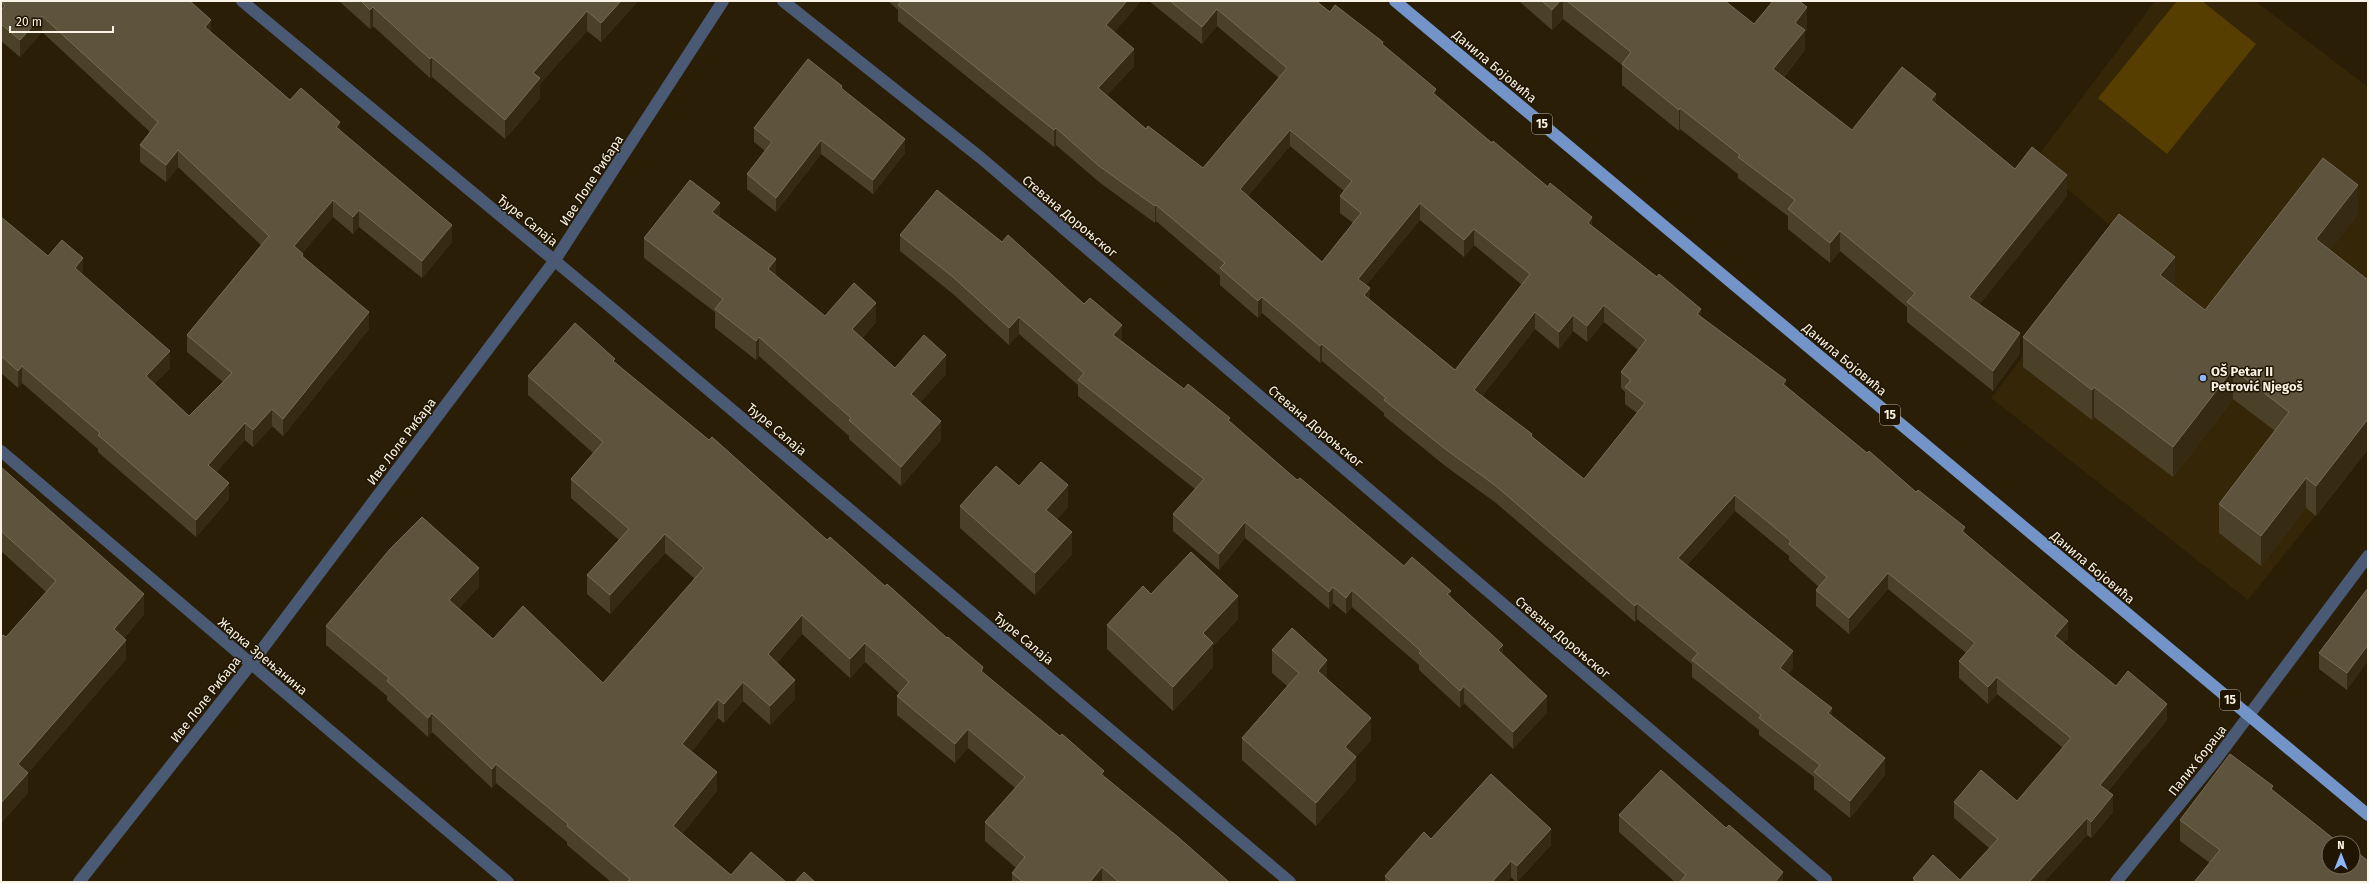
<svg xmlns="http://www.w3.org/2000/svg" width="2369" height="883" viewBox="0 0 2369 883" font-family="'Fira Sans',sans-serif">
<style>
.built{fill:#342606}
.green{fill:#563e01}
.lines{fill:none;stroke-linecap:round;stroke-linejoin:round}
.street{stroke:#4a5a74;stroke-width:12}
.primary{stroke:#7294c9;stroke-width:12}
.wall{fill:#4b4028;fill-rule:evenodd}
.shaded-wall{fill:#362a12}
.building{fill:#5e533d;stroke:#766c57;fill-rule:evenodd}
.poi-dot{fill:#8db9fc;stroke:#201501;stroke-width:1.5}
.labels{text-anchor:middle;stroke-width:3;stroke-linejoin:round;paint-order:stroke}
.shield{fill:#201501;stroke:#b9b0a1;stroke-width:1}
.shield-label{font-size:12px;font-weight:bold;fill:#faf3e5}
.street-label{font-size:13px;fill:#faf3e5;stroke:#201501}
.poi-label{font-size:13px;font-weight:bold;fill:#faf3e5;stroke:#201501;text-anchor:start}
</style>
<rect width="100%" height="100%" fill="#2a1e07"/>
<polygon class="built" points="2155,1 2255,1 2368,87 2368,450 2248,600 1991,398 2118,232 2034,161"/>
<polygon class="green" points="2177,1 2202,1 2256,44 2167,154 2098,98"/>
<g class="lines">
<g class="street">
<polyline points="242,1 608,305 1290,882"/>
<polyline points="783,1 981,158 1826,880"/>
<polyline points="1,451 508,882"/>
<polyline points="79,882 251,664 555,260 723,1"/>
<polyline points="2116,882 2214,762 2368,556"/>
</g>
<polyline class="primary" points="1395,1 2368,815"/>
</g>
<g class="wall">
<polygon points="1,1 211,32 290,100 340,130 452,242 422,278 359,227 353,234 333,217 302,253 303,257 369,329 283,436 272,426 253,447 245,440 216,472 229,499 196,537 98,452 98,449 22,383 18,388 1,373 1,217 48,256 83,275 170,368 154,384 189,416 223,382 187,352 187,335 261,245 178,167 166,182 140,162 140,145 150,132 42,32 20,57 1,41"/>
<polygon points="339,1 638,1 601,42 587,31 540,84 540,98 505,139 432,77 430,78 373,26 370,29"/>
<path d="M888 1H1141L1114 32 1134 66 1107 95 1146 129 1203 168 1279 78 1217 26 1202 44 1149 1H1316L1330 12 1383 45 1436 95 1492 143 1592 226 1701 317 1965 533 2068 638 2063 643 2116 686 2167 720 2108 791 2113 812 2091 838 2087 835 2044 882H1913V878L1960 880 1989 848 1954 818V802L2017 801 2063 748 1997 694 1988 704 1959 678V661L1966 653 1888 589 1849 634 1816 606V590L1819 587 1789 560V556L1735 511 1687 565 1793 668 1788 674 1832 716 1885 775 1850 818 1814 789V777L1759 735V730L1692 677V664L1637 619 1635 622 1496 503 1444 465 1384 416V413L1322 361 1320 363 1262 313 1258 318 1220 285V276L1156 221 1155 223 1099 182 1056 145 1054 147 898 21V10ZM1290 146 1344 191 1340 196V213L1353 223 1322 262 1248 196ZM1420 220 1464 257 1474 245 1522 285 1455 370 1370 300 1366 285ZM1604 322 1638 350 1621 372V388L1625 392V404L1637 413 1584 479 1482 396 1535 329 1559 349 1573 331 1587 342Z"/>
<polygon points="1519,1 1725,1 1754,24 1807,28 1805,32 1805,50 1784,77 1852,130 1936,104 2015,169 2067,196 1979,304 2020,353 1993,391 1907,322 1907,307 1840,251 1830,263 1788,229 1788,216 1738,178 1738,174 1680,129 1679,131 1622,85 1622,65 1563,19 1552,30"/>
<polygon points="842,90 905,153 873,194 821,154 776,212 747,189 747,174 765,151 754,142 754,128"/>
<polygon points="2358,214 2330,250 2368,280 2368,449 2316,516 2306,508 2261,566 2219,533 2219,504 2275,431 2233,399 2173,477 2094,417 2092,420 2023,367 2023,337 2175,286 2175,287 2205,310"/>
<polygon points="720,217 776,276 825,316 876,322 862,338 895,368 946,374 920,402 941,440 901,486 849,439 849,436 759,356 756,360 715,328 715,312 644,258 644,238"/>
<polygon points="900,235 1122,341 1184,389 1230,422 1297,480 1404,566 1451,597 1503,655 1547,713 1513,749 1464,703 1460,708 1419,670 1419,665 1352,607 1346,614 1333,603 1329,609 1245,538 1219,570 1173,531 1173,514 1195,489 1078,396 1078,385 1019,334 1009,345 953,294 900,251"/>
<polygon points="615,363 827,540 1104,777 1229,882 1012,882 1012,873 1016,868 985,841 985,822 1015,788 968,748 955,763 897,715 897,696 899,693 865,662 850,678 802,634 777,663 795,699 770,725 743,701 724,723 718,718 691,752 717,791 682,834 731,875 786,882 611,882 567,845 567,842 496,783 492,788 432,732 428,737 387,700 387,696 326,645 326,626 479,587 459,608 493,639 603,683 695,579 665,553 610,614 587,594 587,575 619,540 571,498 571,479 593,453 528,395 528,376"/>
<polygon points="1,467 144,614 124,638 126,659 28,773 28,793 1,823 1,638 6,637 46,592 1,551"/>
<polygon points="1019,486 1068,507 1057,519 1072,554 1035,595 960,528 960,506"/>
<polygon points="2368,588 2347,690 2319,669 2319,653"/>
<polygon points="1151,594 1238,619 1213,646 1213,667 1173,711 1107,649 1107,625"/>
<polygon points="1272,650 1327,679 1371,740 1356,757 1356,780 1316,826 1242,760 1242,738 1287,686 1272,673"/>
<polygon points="2273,791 2339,843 2210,863 2180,841 2180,820"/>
<polygon points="1619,815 1783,882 1675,882 1619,832"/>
<polygon points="1431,839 1551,845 1517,882 1516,882 1511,877 1507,882 1385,882 1385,876"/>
</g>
<g class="shaded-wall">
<polygon points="621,1 638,1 601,42 601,23"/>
<polygon points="1127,1 1141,1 1106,42 1106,25"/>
<polygon points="1560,1 1563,1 1563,19 1552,30 1552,10"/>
<polygon points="373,7 373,26 370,29 370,10"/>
<polygon points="1807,7 1807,28 1805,32 1805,50 1773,90 1773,69 1795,23"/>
<polygon points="1217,9 1217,26 1202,44 1202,27"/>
<polygon points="587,11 587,31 540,84 540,98 505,139 505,120 533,73"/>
<polygon points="42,16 42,32 20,57 20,40"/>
<polygon points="211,20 211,37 205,27"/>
<polygon points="1134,49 1134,66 1098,105 1098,88"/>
<polygon points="432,57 432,77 430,78 430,59"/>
<polygon points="1436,89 1436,106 1433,93"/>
<polygon points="1936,94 1936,115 1931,100"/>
<polygon points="1680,108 1680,129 1679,131 1679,110"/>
<polygon points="340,122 340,139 336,127"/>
<polygon points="1056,128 1056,145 1054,147 1054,130"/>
<polygon points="1290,130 1290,146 1240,206 1240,189"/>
<polygon points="905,139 905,153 873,194 873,180"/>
<polygon points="821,140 821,154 776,212 776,198"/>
<polygon points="178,150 178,167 166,182 166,165"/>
<polygon points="2067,175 2067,196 1969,318 1969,297"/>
<polygon points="2358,185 2358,214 2316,269 2316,239"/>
<polygon points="333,200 333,217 294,263 294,246"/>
<polygon points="720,203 720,222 712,212"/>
<polygon points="1420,203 1420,220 1358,295 1358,279"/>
<polygon points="1156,205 1156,221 1155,223 1155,206"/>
<polygon points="359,210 359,227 353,234 353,217"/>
<polygon points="1592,217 1592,234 1588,223"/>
<polygon points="452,225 452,242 422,278 422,261"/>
<polygon points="1474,229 1474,245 1464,257 1464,240"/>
<polygon points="1840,231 1840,251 1830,263 1830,243"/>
<polygon points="2175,257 2175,286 2160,305 2160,275"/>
<polygon points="83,258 83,275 75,285 75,268"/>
<polygon points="776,259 776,278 768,269"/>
<polygon points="1370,288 1370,305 1364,295"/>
<polygon points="1262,297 1262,313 1258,318 1258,301"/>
<polygon points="876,303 876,322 852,348 852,329"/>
<polygon points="1604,305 1604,322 1587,342 1587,326"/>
<polygon points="1701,309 1701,325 1697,314"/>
<polygon points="369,312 369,329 283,436 283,419"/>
<polygon points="1535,312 1535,329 1474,407 1474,390"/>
<polygon points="1573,315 1573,331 1559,349 1559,332"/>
<polygon points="1019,317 1019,334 1009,345 1009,328"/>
<polygon points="1122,325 1122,342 1113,335"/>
<polygon points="2020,333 2020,353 1993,391 1993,371"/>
<polygon points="759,337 759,356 756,360 756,341"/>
<polygon points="1322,344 1322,361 1320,363 1320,346"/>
<polygon points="170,351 170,368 146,393 146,376"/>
<polygon points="946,355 946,374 911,413 911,394"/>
<polygon points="22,366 22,383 18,388 18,371"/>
<polygon points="2233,369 2233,399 2173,477 2173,447"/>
<polygon points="1786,380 1786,397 1783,384"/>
<polygon points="2094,387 2094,417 2092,420 2092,390"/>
<polygon points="272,409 272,426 253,447 253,430"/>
<polygon points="2368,419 2368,449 2316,516 2316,486"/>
<polygon points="941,421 941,440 901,486 901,467"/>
<polygon points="245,423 245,440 208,482 208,465"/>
<polygon points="2306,478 2306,508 2261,566 2261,536"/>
<polygon points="229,483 229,499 196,537 196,520"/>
<polygon points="1068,485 1068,507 1046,532 1046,510"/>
<polygon points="1735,495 1735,511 1678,575 1678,558"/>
<polygon points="1245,522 1245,538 1219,570 1219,554"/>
<polygon points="1965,527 1965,544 1962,531"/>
<polygon points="1072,532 1072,554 1035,595 1035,573"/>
<polygon points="665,534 665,553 610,614 610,595"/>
<polygon points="479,568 479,587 449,619 449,600"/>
<polygon points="1888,573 1888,589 1849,634 1849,618"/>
<polygon points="1333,587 1333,603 1329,609 1329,592"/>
<polygon points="1352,590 1352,607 1346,614 1346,598"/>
<polygon points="1451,591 1451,607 1447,594"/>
<polygon points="144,594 144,614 114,649 114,629"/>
<polygon points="1238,596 1238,619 1213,646 1213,667 1173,711 1173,687 1203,633"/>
<polygon points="1637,603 1637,619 1635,622 1635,606"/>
<polygon points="802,615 802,634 768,673 768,654"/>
<polygon points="2068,621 2068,638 2055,652 2055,636"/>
<polygon points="126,640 126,659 28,773 28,793 1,823 1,803 18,764"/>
<polygon points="865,643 865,662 850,678 850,659"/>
<polygon points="1503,645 1503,662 1498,650"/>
<polygon points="2368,645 2368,661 2347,690 2347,673"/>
<polygon points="1793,651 1793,668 1780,684 1780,668"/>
<polygon points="1327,660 1327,683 1318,671"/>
<polygon points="983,667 983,686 981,671"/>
<polygon points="1997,677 1997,694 1988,704 1988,687"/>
<polygon points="795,680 795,699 770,725 770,706"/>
<polygon points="743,682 743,701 724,723 724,704"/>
<polygon points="1464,686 1464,703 1460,708 1460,691"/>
<polygon points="1547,696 1547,713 1513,749 1513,732"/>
<polygon points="718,699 718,718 682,763 682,744"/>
<polygon points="2167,704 2167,720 2100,801 2100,785"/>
<polygon points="1832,708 1832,724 1828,713"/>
<polygon points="432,713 432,732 428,737 428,718"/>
<polygon points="1371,718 1371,740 1345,770 1345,747"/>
<polygon points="968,729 968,748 955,763 955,744"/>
<polygon points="1356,757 1356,780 1316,826 1316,803"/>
<polygon points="1885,758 1885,775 1850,818 1850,801"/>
<polygon points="496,764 496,783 492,788 492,769"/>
<polygon points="1104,771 1104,790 1101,774"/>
<polygon points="717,772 717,791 673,845 673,826"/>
<polygon points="2113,795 2113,812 2091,838 2091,822"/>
<polygon points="2087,818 2087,835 2044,882 2029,882"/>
<polygon points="1551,829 1551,845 1517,882 1517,866"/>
<polygon points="1511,861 1511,877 1507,882 1492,882"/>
<polygon points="1102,867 1102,882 1090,882"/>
<polygon points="1783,872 1783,882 1775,882"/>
</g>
<g class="building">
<polygon points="1,1 190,1 211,20 205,27 290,100 301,88 340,122 336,127 452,225 422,261 359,210 353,217 333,200 294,246 303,254 302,256 369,312 283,419 272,409 253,430 245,423 208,465 229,483 196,520 98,435 100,433 22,366 18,371 1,356 1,217 48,256 62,240 83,258 75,268 170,351 146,376 189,416 232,373 187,335 269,236 178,150 166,165 140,145 158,122 42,16 20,40 1,24 1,10 5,6 1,2"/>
<polygon points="361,1 621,1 601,23 587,11 533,73 540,78 505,120 432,57 430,59 373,7 370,10"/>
<path d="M901 1H1127L1106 25 1134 49 1098 88 1146 129 1148 126 1203 168 1287 68 1217 9 1202 27 1170 1H1316L1330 12 1335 5 1383 42 1382 44 1436 89 1433 93 1492 143 1493 141 1548 187 1550 183 1592 217 1588 223 1657 277 1659 274 1701 309 1697 314 1786 380 1783 384 1867 453 1869 451 1916 492 1918 490 1965 527 1962 531 2068 621 2055 636 2116 686 2128 671 2167 704 2100 785 2113 795 2091 822 2087 818 2029 882H1917L1913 878 1933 855 1960 880 1998 839 1954 802 1981 770 2017 801 2071 738 1997 677 1988 687 1959 661 1975 643 1888 573 1849 618 1816 590 1827 577 1789 544 1791 541 1735 495 1678 558 1793 651 1780 668 1832 708 1828 713 1885 758 1850 801 1814 772 1820 765 1759 718 1761 715 1692 660 1698 653 1637 603 1635 606 1496 486 1444 448 1384 400 1386 398 1322 344 1320 346 1262 297 1258 301 1220 268 1225 263 1156 205 1155 206 1099 166 1056 128 1054 130 898 5ZM1290 130 1352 181 1340 196 1361 213 1322 262 1240 189ZM1420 203 1464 240 1474 229 1530 274 1455 370 1364 295 1370 288 1358 279ZM1604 305 1646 340 1621 372 1631 380 1625 387 1645 403 1584 479 1531 436 1532 434 1474 390 1535 312 1559 332 1573 315 1587 326Z"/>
<polygon points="1542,1 1560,1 1552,10"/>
<polygon points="1567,1 1725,1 1754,24 1773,1 1799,1 1807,7 1795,23 1805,30 1773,69 1852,130 1902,67 1936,94 1931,100 2015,169 2032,147 2067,175 1969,297 2020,333 1993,371 1907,302 1915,293 1840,231 1830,243 1788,209 1795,200 1738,157 1740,155 1680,108 1679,110 1622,64 1631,52"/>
<polygon points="808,59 842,86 841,88 905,139 873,180 821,140 776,198 747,174 772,142 754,128"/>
<polygon points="2323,158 2358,185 2316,239 2368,280 2368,419 2316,486 2306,478 2261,536 2219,504 2289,412 2233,369 2173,447 2094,387 2092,390 2023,337 2119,214 2175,257 2160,275 2205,310"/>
<polygon points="690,180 720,203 712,212 776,259 768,269 825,316 854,283 876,303 852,329 895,368 924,335 946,355 911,394 941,421 901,467 849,420 851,418 759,337 756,341 715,309 723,299 644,238"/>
<polygon points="937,190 1002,242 1008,235 1084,304 1090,298 1122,325 1113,335 1184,389 1188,384 1230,418 1228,420 1297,480 1300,478 1404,566 1412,557 1451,591 1447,594 1503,645 1498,650 1547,696 1513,732 1464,686 1460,691 1419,653 1421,651 1352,590 1346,598 1333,587 1329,592 1245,522 1219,554 1173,514 1204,479 1078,380 1084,373 1019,317 1009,328 953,277 900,235"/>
<polygon points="575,323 615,359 613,361 709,440 712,437 827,540 830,537 885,586 887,584 947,638 948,637 983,667 981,671 1060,736 1062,734 1104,771 1101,774 1178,837 1229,882 1119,882 1102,867 1090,882 1023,882 1012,873 1025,857 985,822 1025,777 968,729 955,744 897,696 909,682 865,643 850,659 802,615 768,654 795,680 770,706 743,682 724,704 718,699 682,744 717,772 673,826 731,875 751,852 786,882 627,882 630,879 567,826 568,824 496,764 492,769 432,713 428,718 387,681 389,678 326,626 390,549 422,517 479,568 449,600 493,639 523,606 603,683 704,568 665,534 610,595 587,575 629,529 571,479 603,442 528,376"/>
<polygon points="1041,462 1068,485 1046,510 1072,532 1035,573 960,506 996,466 1019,486"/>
<polygon points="1,467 144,594 114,629 126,640 18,764 28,773 1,803 1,716 2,714 1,713 1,638 3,635 6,637 56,581 1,531"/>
<polygon points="1191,552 1238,596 1203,633 1213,643 1173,687 1107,625 1143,586 1151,594"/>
<polygon points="2368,588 2368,645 2347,673 2319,653"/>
<polygon points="1292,628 1327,660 1318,671 1371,718 1345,747 1356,757 1316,803 1242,738 1299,673 1272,650"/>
<polygon points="2230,754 2273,786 2271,789 2339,843 2342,840 2346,843 2329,843 2329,867 2353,867 2353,849 2368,861 2368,882 2194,882 2220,850 2180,820"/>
<polygon points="1661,770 1726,828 1729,825 1783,872 1775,882 1680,882 1686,875 1619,815"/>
<polygon points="1491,774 1551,829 1517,866 1511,861 1492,882 1392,882 1385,876 1424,832 1431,839"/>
<polygon points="804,872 815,882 795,882"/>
</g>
<circle class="poi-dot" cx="2203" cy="378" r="4"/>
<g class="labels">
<g class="shield">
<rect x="1532" y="114" width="20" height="20" rx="3"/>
<rect x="1880" y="405" width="20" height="20" rx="3"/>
<rect x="2220" y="690" width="20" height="20" rx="3"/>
</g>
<g class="shield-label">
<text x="1542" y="128">15</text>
<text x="1890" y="419">15</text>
<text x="2230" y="704">15</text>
</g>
<g class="street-label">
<text transform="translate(1495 66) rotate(40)" y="5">Данила Бојовића</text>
<text transform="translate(591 180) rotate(-57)" y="5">Иве Лоле Рибара</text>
<text transform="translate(1070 216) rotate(40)" y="5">Стевана Дороњског</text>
<text transform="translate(528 220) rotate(39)" y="5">Ђуре Салаја</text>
<text transform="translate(1845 359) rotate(40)" y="5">Данила Бојовића</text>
<text transform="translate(1316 426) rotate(40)" y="5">Стевана Дороњског</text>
<text transform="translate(777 429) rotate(40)" y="5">Ђуре Салаја</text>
<text transform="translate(401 441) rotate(-53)" y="5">Иве Лоле Рибара</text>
<text transform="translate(2093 567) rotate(40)" y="5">Данила Бојовића</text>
<text transform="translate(1563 637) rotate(40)" y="5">Стевана Дороњског</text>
<text transform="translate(1024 638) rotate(40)" y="5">Ђуре Салаја</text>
<text transform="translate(263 656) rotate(40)" y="5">Жарка Зрењанина</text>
<text transform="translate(205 699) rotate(-52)" y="5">Иве Лоле Рибара</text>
<text transform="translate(2197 760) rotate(-52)" y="5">Палих бораца</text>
</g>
<g class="poi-label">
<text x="2211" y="376">OŠ Petar II<tspan x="2211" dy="15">Petrović Njegoš</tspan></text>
</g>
</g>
<rect width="2369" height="883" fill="none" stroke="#faf3e5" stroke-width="4"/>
<g transform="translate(2341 855)"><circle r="19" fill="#201501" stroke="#776e5c"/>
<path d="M0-3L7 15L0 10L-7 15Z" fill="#8db9fc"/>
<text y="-6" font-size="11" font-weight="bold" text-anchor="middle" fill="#faf3e5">N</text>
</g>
<path d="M10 26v6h103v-6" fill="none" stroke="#faf3e5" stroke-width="2"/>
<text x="16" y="26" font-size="12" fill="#faf3e5" stroke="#201501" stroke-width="3" paint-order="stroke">20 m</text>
</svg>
